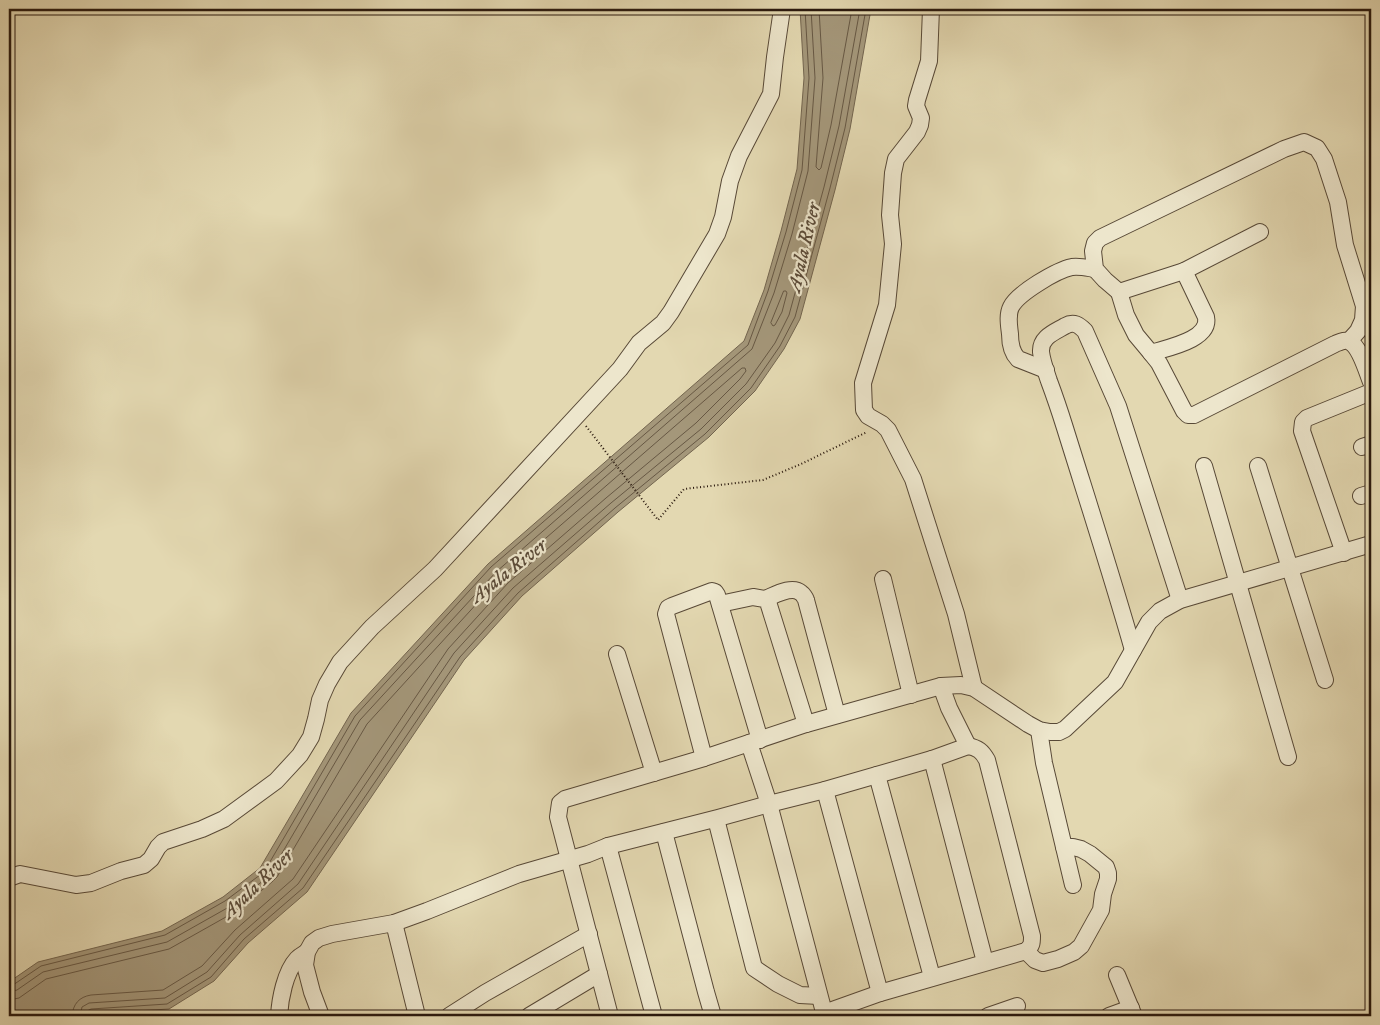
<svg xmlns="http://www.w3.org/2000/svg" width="1380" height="1025" viewBox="0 0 1380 1025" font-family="'IM FELL DW Pica',serif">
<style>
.water{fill:#a4977a;stroke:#73654f}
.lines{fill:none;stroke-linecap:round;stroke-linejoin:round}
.shore{stroke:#675844;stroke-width:1}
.minor-casing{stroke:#584937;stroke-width:18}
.path{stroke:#2a190e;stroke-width:2;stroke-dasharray:1 2.5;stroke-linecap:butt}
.minor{stroke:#ede6cc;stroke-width:16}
.labels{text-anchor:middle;stroke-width:4.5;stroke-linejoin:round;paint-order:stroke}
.water-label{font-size:20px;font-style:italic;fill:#5b4b39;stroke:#ede6cc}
</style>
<rect width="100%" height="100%" fill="#e3d8b1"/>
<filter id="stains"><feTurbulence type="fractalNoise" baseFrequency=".004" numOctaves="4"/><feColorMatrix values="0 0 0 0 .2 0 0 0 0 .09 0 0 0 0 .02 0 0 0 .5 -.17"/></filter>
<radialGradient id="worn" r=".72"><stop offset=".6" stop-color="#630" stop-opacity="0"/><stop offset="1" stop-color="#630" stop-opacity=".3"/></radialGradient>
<polygon class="water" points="800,9 871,9 850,129 835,190 800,319 784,349 755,391 709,437 618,512 522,596 464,660 307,892 248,943 214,981 169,1009 54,1016 9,1016 9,982 38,962 162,931 223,897 260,868 351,713 488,564 744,341 764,290 781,231 797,169 804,78"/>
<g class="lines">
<g class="shore">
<polyline points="819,9 823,78 816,167 819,170 821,168 831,125 852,9"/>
<polygon points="784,291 786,291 787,293 782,312 775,325 773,326 771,323"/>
<polyline points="9,986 13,985 41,966 165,935 225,901 264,872 355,716 491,567 748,345 768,291 786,232 802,170 809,78 805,9"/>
<polyline points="9,992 17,990 43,972 167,942 229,907 268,877 360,720 496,572 752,349 774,293 792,234 808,171 815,78 811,9"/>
<path d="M9 1000 19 998 46 979 169 949 233 913 272 882 277 877 367 724 501 577 742 368H745L746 371 740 379 696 423 606 498 508 583 448 649 293 879 235 930 202 966 163 990 91 995C79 997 73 1004 72 1016"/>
<polyline points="80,1016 82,1007 89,1003 165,998 207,972 240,935 298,884 454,653 513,588 611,503 701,429 746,384 775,343 789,315 824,187 839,126 860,9"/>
<polyline points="86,1016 87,1011 91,1009 167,1004 211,977 244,939 303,888 460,657 518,593 615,508 705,434 751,388 780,346 795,317 830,188 845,128 866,9"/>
</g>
<defs>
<g id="minor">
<polyline points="931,9 929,61 917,100 916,106 921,118 920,125 917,132 896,159 893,173 890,215 893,244 887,305 863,383 864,410 868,416 882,424 888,430 913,479 956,614 974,688"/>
<polyline points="1260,232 1184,271 1119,292 1105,280 1095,269 1093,251 1095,243 1100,238 1284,149 1304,142 1317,148 1324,159 1338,202 1345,245 1364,306 1363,320 1358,331 1349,341"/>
<path d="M1119 292 1126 315 1136 335 1151 353C1166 348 1211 340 1206 317L1184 271"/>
<path d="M1151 353 1159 363 1184 411 1188 415H1194L1335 344C1340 342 1345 339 1350 342 1360 347 1367 372 1371 382"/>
<path d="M1046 370 1018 359C1012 353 1010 342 1010 334 1009 325 1007 315 1011 307 1018 293 1057 270 1072 267 1080 266 1088 268 1095 269"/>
<polyline points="1362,447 1371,444"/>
<polyline points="1204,466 1288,757"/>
<polyline points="1258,466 1325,680"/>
<polyline points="1361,496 1371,493"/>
<polyline points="1344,553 1302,431 1303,422 1307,418 1371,392"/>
<polyline points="883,579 911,695"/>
<path d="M765 599C775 595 792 585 801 593 802 593 806 599 806 600L837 715"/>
<polyline points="720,604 753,597 765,599 768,602 806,724"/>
<path d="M1133 650C1112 576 1088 502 1065 428 1060 412 1055 397 1049 381 1046 372 1042 361 1041 352 1040 337 1055 332 1065 326 1074 321 1079 325 1085 331L1118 406 1180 600"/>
<polyline points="617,654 654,773"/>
<polyline points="1039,730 1044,763 1073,885"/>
<polyline points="749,743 769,804 825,1016"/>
<polyline points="704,758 666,614 668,608 672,606 712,591 715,592 717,595 760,740"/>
<polyline points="932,759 985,962"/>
<polyline points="877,775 932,977"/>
<polyline points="825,790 880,993"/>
<polyline points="716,819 754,968 778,984 800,995 819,996"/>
<polyline points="664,832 706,992 713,1016"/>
<polyline points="608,846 654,1016"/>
<polyline points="9,878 20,874 76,885 91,883 121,871 144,865 151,859 158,847 163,842 202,829 224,819 276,781 300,755 311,737 316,719 320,700 327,684 340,662 372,627 435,569 620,369 639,343 663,323 671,312 717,234 723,217 730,181 739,156 771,94 775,57 782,9"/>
<polyline points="394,923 417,1016"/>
<polyline points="1026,951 1035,960 1043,963 1058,959 1074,952 1081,946 1101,910 1103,894 1108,879 1108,873 1106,867 1090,854 1081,849 1073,847 1064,847"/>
<polyline points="1117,975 1134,1016"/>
<path d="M824 1013 880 993 1026 951C1032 946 1032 943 1032 936L987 760C982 751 978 748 968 746"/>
<path d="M279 1016C280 999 285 972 297 959 300 956 304 954 307 952"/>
<polyline points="321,1016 312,992 305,965 307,952 312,943 319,938 332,934 394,923 427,911 519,874 588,854 608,846 718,818 769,804 825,790 932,759 968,746 949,708 941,686"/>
<polyline points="449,1016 485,993 589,934"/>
<polyline points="529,1016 599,974"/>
<polyline points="610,1016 558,817 560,803 565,799 704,758 806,724 941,686 961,685 974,688 1028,724 1039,730 1050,732 1059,732 1065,729 1115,682 1149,622 1160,611 1180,600 1371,544"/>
<polyline points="988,1016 1017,1006"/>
<polyline points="1109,1016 1131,1008"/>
</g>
</defs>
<use href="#minor" class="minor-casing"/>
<polyline class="path" points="586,426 658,520 684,489 763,480 801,464 867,432"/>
<use href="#minor" class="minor"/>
</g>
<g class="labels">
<g class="water-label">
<text transform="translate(803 247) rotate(-77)" y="7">Ayala River</text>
<text transform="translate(508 570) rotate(-38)" y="7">Ayala River</text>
<text transform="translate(257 883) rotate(-44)" y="7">Ayala River</text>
</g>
</g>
<rect width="1380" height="1025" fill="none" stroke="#e3d8b1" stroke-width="30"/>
<rect x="10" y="10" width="1360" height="1005" fill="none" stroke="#2a190e" stroke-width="2.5"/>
<rect x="15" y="15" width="1350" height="995" fill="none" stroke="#2a190e"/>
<rect width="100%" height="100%" filter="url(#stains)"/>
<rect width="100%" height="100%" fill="url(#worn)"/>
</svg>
